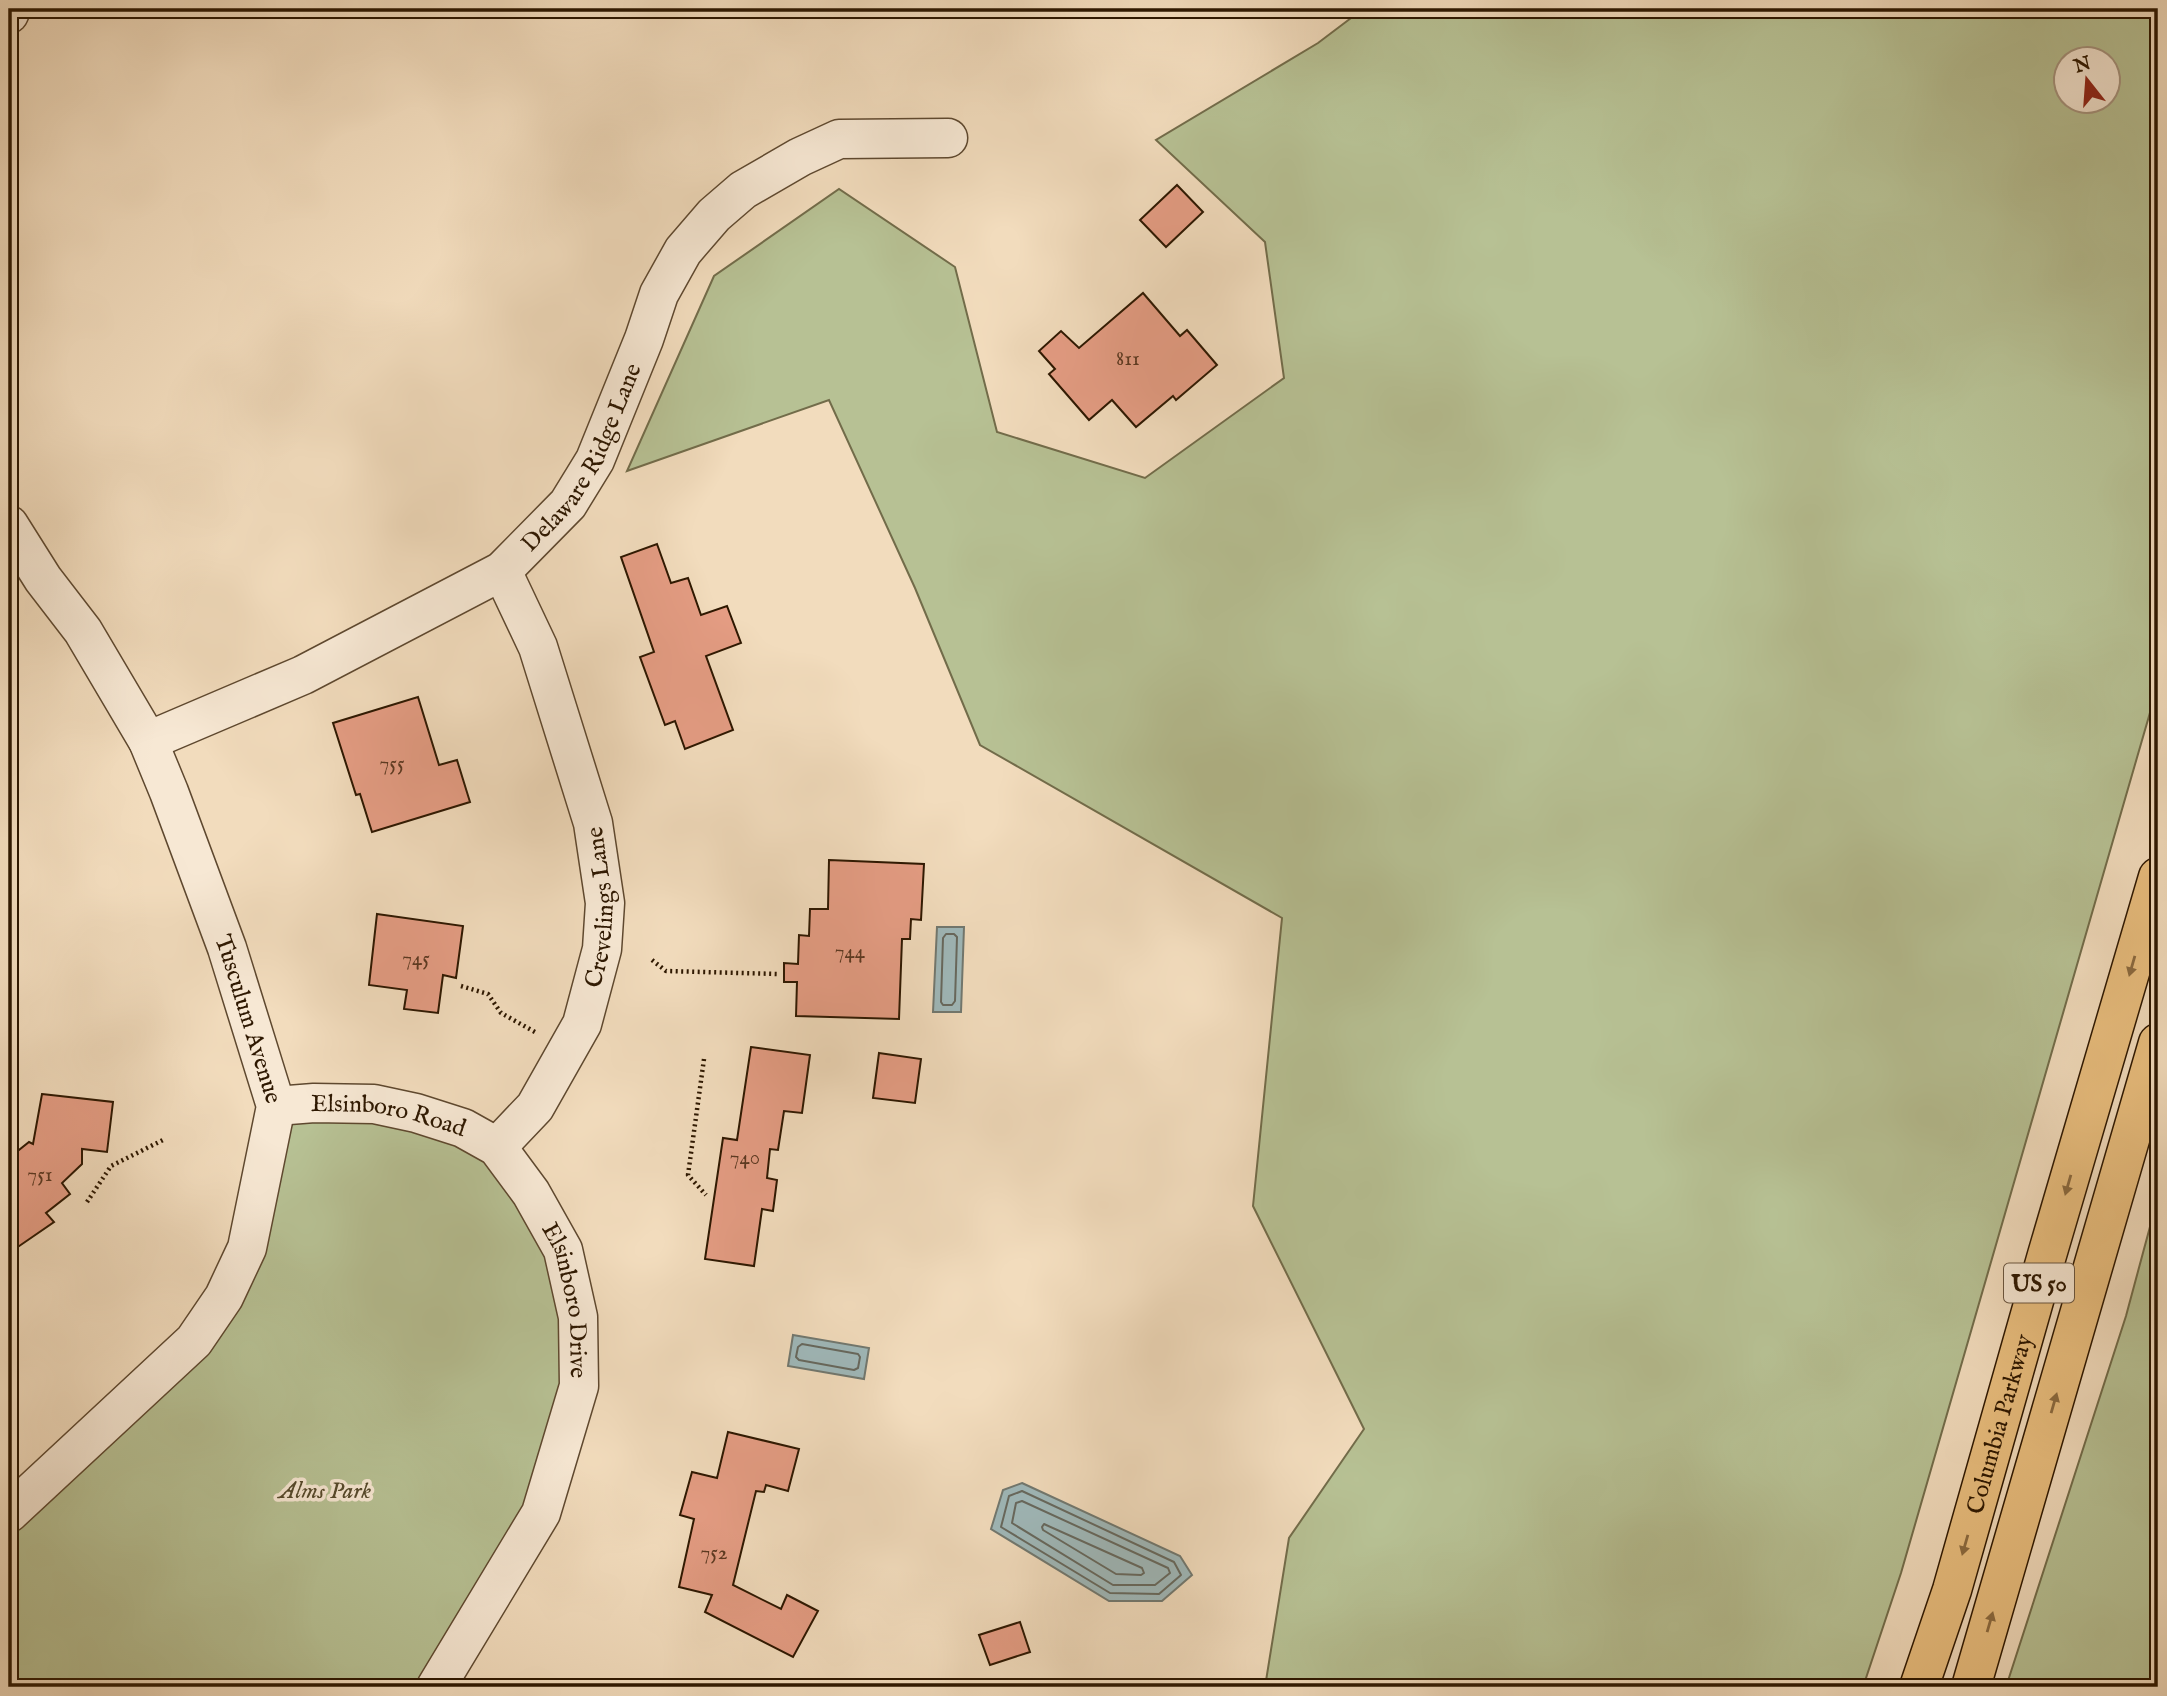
<svg xmlns="http://www.w3.org/2000/svg" width="2167" height="1696" viewBox="0 0 2167 1696" font-family="'IM FELL English',serif">
<style>
.green{fill:#b7c194;stroke:#726c4a;stroke-width:2;fill-rule:evenodd}
.water{fill:#9fb9bb;stroke:#717870;stroke-width:2}
.lines{fill:none;stroke-linecap:round;stroke-linejoin:round}
.shore{stroke:#66685e;stroke-width:2}
.building{fill:#e59d84;stroke:#2d1700;stroke-width:2}
.minor-casing{stroke:#5e482f;stroke-width:41}
.motorway-casing{stroke:#2d1700;stroke-width:41}
.path{stroke:#2d1700;stroke-width:4.5;stroke-dasharray:2 3.5;stroke-linecap:butt}
.minor{stroke:#f7e8d4;stroke-width:38}
.motorway{stroke:#e9be7e;stroke-width:38}
.oneway{fill:#8b6a3f}
.labels{text-anchor:middle;stroke-width:7;stroke-linejoin:round;paint-order:stroke}
.number-label{font-size:21px;fill:#5b3821}
.shield{fill:#f7e8d4;stroke:#6a5640;stroke-width:2}
.shield-label{font-size:23px;font-weight:bold;fill:#2d1700}
.street-label{font-size:24px;fill:#2d1700;stroke:#f7e8d4}
.park-label{font-size:24px;font-style:italic;fill:#564a2c;stroke:#f7e8d4}
</style>
<rect width="100%" height="100%" fill="#f2dcbd"/>
<filter id="stains"><feTurbulence type="fractalNoise" baseFrequency=".00286" numOctaves="4"/><feColorMatrix values="0 0 0 0 .2 0 0 0 0 .09 0 0 0 0 .02 0 0 0 .5 -.17"/></filter>
<radialGradient id="worn" r=".72"><stop offset=".6" stop-color="#630" stop-opacity="0"/><stop offset="1" stop-color="#630" stop-opacity=".3"/></radialGradient>
<g class="green">
<path d="M1363 9H2158V685L1901 1573 1863 1687H1265L1289 1538 1364 1429 1253 1206 1282 918 980 745 915 588 829 400 627 471 714 276 839 189 955 267 997 432 1145 478 1284 378 1265 242 1156 140 1318 43ZM2066 60H2108V102H2066Z"/>
<polygon points="314,1103 497,1147 578,1317 541,1513 436,1687 9,1687 9,1513 194,1342 273,1125"/>
<polygon points="2158,1197 2158,1687 2006,1687 2126,1316"/>
</g>
<g class="water">
<polygon points="937,927 964,927 961,1012 933,1012"/>
<polygon points="793,1335 869,1348 864,1379 788,1366"/>
<polygon points="1022,1483 1180,1556 1192,1575 1162,1601 1109,1601 991,1529 1003,1490"/>
</g>
<g class="lines">
<g class="shore">
<polygon points="946,934 954,934 957,937 955,1001 952,1005 943,1005 941,1002 943,938"/>
<polygon points="802,1344 858,1354 860,1357 858,1368 854,1370 799,1360 796,1357 798,1347"/>
<polygon points="1022,1491 1174,1562 1181,1575 1159,1594 1110,1593 1001,1527 1009,1496"/>
<polygon points="1022,1501 1168,1568 1170,1573 1155,1585 1113,1585 1012,1523 1016,1503"/>
<polygon points="1044,1524 1142,1568 1144,1573 1141,1575 1116,1574 1043,1530 1042,1527"/>
</g>
</g>
<g class="building">
<polygon points="1177,185 1203,212 1166,247 1140,220"/>
<polygon points="1143,293 1180,336 1187,330 1217,365 1176,400 1173,396 1136,427 1112,400 1089,420 1049,374 1055,369 1039,351 1061,331 1079,348"/>
<polygon points="657,544 671,583 688,578 701,615 727,606 741,643 706,656 733,730 685,749 675,721 665,725 640,657 654,652 621,557"/>
<polygon points="418,697 439,765 457,760 470,802 372,832 360,794 356,795 333,723"/>
<polygon points="829,860 924,864 921,920 911,919 910,939 902,939 899,1019 796,1016 797,982 784,982 784,963 798,964 799,935 809,936 810,909 828,909"/>
<polygon points="377,914 463,926 456,978 443,975 438,1013 404,1009 407,990 369,985"/>
<polygon points="751,1047 810,1055 802,1113 784,1111 778,1150 770,1149 767,1178 777,1180 773,1211 762,1209 754,1266 705,1259 723,1138 737,1140"/>
<polygon points="879,1053 921,1059 915,1103 873,1098"/>
<polygon points="42,1094 113,1102 107,1152 82,1149 82,1164 62,1183 70,1194 46,1213 54,1222 12,1251 9,1247 9,1158 29,1142 33,1144"/>
<polygon points="728,1432 799,1449 788,1491 766,1485 764,1492 756,1491 733,1585 781,1609 787,1595 818,1611 793,1657 705,1612 712,1595 679,1587 694,1519 680,1515 692,1472 717,1478"/>
<polygon points="1020,1622 1030,1652 990,1665 979,1635"/>
<polygon points="714,1680 726,1687 710,1687"/>
</g>
<g class="lines">
<defs>
<g id="minor">
<polyline points="9,14 11,9"/>
<path id="s1" d="M9 525 43 579 83 631 148 741 169 792 227 948 276 1106 247 1248 224 1297 194 1341 9 1513"/>
<path id="s2" d="M148 741 303 675 502 571 568 504 595 460 644 339 659 294 683 251 714 215 743 190 800 157 839 139 948 138"/>
<path id="s3" d="M276 1106 314 1103 374 1104 416 1113 463 1128 497 1147 531 1193 563 1250 578 1317 579 1386 541 1513 436 1687"/>
<path id="s4" d="M497 1147 535 1107 582 1024 602 949 605 903 593 823 538 647 502 571"/>
</g>
<g id="motorway">
<path id="s5" d="M1919 1687 1952 1590 2047 1255 2158 877"/>
<polyline points="1971,1687 2158,1043"/>
</g>
</defs>
<use href="#minor" class="minor-casing"/>
<use href="#motorway" class="motorway-casing"/>
<g class="path">
<polyline points="652,960 666,971 778,974"/>
<polyline points="461,986 488,994 501,1013 535,1032"/>
<polyline points="704,1059 688,1175 706,1195"/>
<polyline points="87,1202 111,1166 165,1139"/>
</g>
<use href="#minor" class="minor"/>
<use href="#motorway" class="motorway"/>
</g>
<defs><path id="oneway-solid" d="M-6-.8H1V-3.2L6.5 0L1 3.2V.8H-6Z" transform="scale(1.75)"/></defs>
<g class="oneway">
<use href="#oneway-solid" transform="translate(2132 966) rotate(106)"/>
<use href="#oneway-solid" transform="translate(2068 1185) rotate(106)"/>
<use href="#oneway-solid" transform="translate(2054 1403) rotate(-74)"/>
<use href="#oneway-solid" transform="translate(1965 1545) rotate(106)"/>
<use href="#oneway-solid" transform="translate(1990 1622) rotate(-74)"/>
</g>
<g class="labels">
<g class="number-label">
<text x="1128" y="365">811</text>
<text x="392" y="770">755</text>
<text x="850" y="958">744</text>
<text x="416" y="965">745</text>
<text x="745" y="1164">740</text>
<text x="40" y="1181">751</text>
<text x="714" y="1559">752</text>
</g>
<rect class="shield" x="2004" y="1263.5" width="70" height="39" rx="5"/>
<g class="shield-label">
<text x="2039" y="1291">US 50</text>
</g>
<g class="street-label">
<text dy="8" stroke="none"><textPath href="#s2" startOffset="534">Delaware Ridge Lane</textPath></text>
<text dy="8" stroke="none"><textPath href="#s4" startOffset="270">Crevelings Lane</textPath></text>
<text dy="8" stroke="none"><textPath href="#s1" startOffset="553">Tusculum Avenue</textPath></text>
<text dy="8" stroke="none"><textPath href="#s3" startOffset="114">Elsinboro Road</textPath></text>
<text dy="8" stroke="none"><textPath href="#s3" startOffset="402">Elsinboro Drive</textPath></text>
<text dy="8" stroke="none"><textPath href="#s5" startOffset="275">Columbia Parkway</textPath></text>
</g>
<g class="park-label">
<text x="325" y="1498">Alms Park</text>
</g>
</g>
<rect width="2167" height="1696" fill="none" stroke="#f2dcbd" stroke-width="35"/>
<rect x="10" y="10" width="2146" height="1675" fill="none" stroke="#2d1700" stroke-width="3.5"/>
<rect x="18" y="18" width="2132" height="1661" fill="none" stroke="#2d1700" stroke-width="2"/>
<g transform="translate(2087 80) rotate(343)"><circle r="33" fill="#f7e8d4" stroke="#a6947f" stroke-width="2"/>
<path d="M0-5L12 26L0 18L-12 26Z" fill="#8f2418"/>
<text y="-10" font-size="19" font-weight="bold" text-anchor="middle" fill="#2d1700">N</text>
</g>
<rect width="100%" height="100%" filter="url(#stains)"/>
<rect width="100%" height="100%" fill="url(#worn)"/>
</svg>
